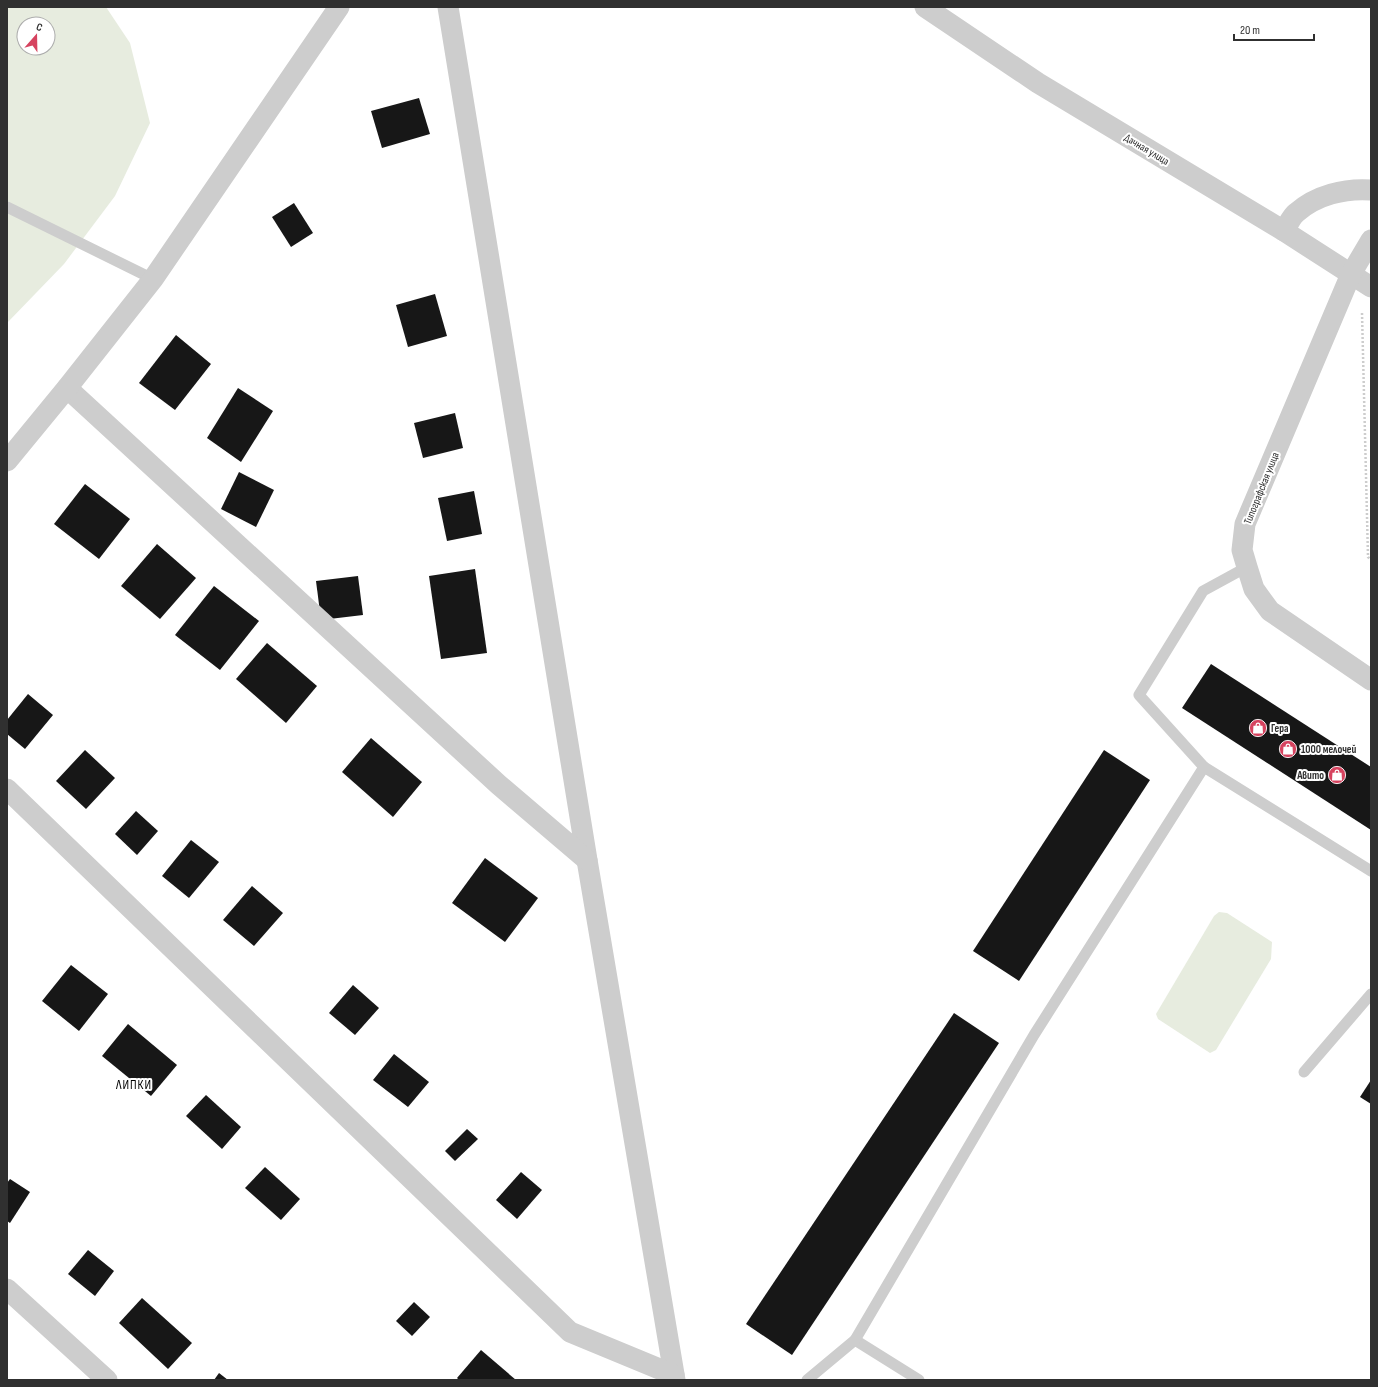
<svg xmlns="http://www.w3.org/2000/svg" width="1378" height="1387" viewBox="0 0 1378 1387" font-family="'Sofia Sans Condensed',sans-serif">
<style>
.green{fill:#e7ecdf;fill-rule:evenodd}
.building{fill:#171717}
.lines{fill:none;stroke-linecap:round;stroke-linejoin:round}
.path{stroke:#cdcdcd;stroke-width:2.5;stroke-dasharray:2 2;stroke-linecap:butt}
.lane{stroke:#cdcdcd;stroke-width:11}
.street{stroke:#cdcdcd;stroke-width:21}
.labels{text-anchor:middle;stroke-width:4;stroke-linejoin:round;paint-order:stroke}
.street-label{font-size:11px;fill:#303030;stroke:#fff}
.poi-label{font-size:11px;font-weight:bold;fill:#303030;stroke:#fff;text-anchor:start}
.quarter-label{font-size:13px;letter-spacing:1px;fill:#000;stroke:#fff}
</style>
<rect width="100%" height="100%" fill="#fff"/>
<g class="green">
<path d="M7 7H106L130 43 150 123 115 196 64 264 7 323ZM24 24H48V48H24Z"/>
<polygon points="1219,912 1227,913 1272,942 1271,959 1216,1050 1210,1053 1158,1019 1156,1014 1214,916"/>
</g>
<g class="building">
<polygon points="419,98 430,134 382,148 371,111"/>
<polygon points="294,203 313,233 291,247 272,217"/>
<polygon points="435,294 447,336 408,347 396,305"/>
<polygon points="176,335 211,364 175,410 139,383"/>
<polygon points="238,388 273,411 241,462 207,438"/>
<polygon points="455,413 463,448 423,458 414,423"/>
<polygon points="239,472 274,490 256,527 221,509"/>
<polygon points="85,484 130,519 99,559 54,524"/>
<polygon points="474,491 482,534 447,541 438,498"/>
<polygon points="157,544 196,578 160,619 121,586"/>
<polygon points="475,569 487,653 441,659 429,576"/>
<polygon points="358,576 363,615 321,620 316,581"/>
<polygon points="214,586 259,621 220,670 175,635"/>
<polygon points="267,643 317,686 286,723 236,679"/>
<polygon points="1211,664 1371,767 1371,830 1182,708"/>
<polygon points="28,694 53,715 25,749 7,734 7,720"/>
<polygon points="371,738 422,782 393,817 342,772"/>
<polygon points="85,750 115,778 86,809 56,781"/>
<polygon points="1104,750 1150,780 1019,981 973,951"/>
<polygon points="136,811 158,831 137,855 115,834"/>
<polygon points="191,840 219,862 189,898 162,876"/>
<polygon points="485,858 538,898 505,942 452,903"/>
<polygon points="252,886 283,913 254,946 223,920"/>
<polygon points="71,965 108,994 79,1031 42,1001"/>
<polygon points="353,985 379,1008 355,1035 329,1013"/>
<polygon points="954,1013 999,1043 792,1355 746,1324"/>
<polygon points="128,1024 177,1065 151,1096 102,1056"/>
<polygon points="394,1054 429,1082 408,1107 373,1080"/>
<polygon points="1371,1080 1371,1104 1360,1097"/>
<polygon points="206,1095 241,1127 222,1149 186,1116"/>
<polygon points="467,1129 478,1139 455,1161 445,1151"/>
<polygon points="265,1167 300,1199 281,1220 245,1188"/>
<polygon points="521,1172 542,1190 517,1219 496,1200"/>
<polygon points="10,1179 30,1192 10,1223 7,1221 7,1183"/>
<polygon points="88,1250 114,1271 95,1296 68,1274"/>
<polygon points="142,1298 192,1343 168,1369 119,1323"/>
<polygon points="414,1302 430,1317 412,1336 396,1321"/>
<polygon points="481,1350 516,1380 459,1380 457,1378"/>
<polygon points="219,1373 228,1380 214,1380"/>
</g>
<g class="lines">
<polyline class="path" points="1362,313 1368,557 1371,560"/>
<g class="lane">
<polyline points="7,207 153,279"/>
<polyline points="1204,767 1139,695 1203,591 1247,567"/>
<polyline points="1304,1072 1371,994"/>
<polyline points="855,1340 919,1380"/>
<polyline points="807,1380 855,1340 1034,1035 1204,767 1371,871"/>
</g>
<g class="street">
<polyline points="448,7 587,860 675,1380"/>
<polyline points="925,7 1038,83 1284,231 1371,287"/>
<path d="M1284 231C1288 225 1291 217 1296 213 1316 195 1345 188 1371 190"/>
<polyline points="1371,240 1351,274 1245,524 1242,550 1247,567 1254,589 1270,611 1371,680"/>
<polyline points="67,388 499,785 587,860"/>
<polyline points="7,461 67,388 153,279 339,7"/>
<polyline points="7,789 570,1332 674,1375"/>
<polyline points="7,1289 107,1380"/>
</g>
</g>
<defs>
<symbol id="shop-disc" viewBox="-11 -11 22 22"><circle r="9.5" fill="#d6435f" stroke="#fff"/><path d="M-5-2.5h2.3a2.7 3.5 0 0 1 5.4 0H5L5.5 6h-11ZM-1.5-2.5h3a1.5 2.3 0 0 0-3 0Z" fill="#fff"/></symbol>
</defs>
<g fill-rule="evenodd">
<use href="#shop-disc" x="1248" y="718" width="20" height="20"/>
<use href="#shop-disc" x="1278" y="739" width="20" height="20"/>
<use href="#shop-disc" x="1327" y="765" width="20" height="20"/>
</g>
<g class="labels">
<g class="street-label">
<text transform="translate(1147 149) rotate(31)" y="4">Дачная улица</text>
<text transform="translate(1261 488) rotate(-68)" y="4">Типографская улица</text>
</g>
<g class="poi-label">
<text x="1271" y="732">Гера</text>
<text x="1301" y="753">1000 мелочей</text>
<text x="1324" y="779" text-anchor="end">Авито</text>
</g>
<g class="quarter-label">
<text x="134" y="1089">ЛИПКИ</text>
</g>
</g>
<rect width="1378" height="1387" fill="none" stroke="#303030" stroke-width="16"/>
<g transform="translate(36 36) rotate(20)"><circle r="19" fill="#ffffff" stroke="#acacac"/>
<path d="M0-3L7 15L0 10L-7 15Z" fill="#d6435f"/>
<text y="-6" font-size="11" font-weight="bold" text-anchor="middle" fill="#303030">С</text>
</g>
<path d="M1234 34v6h80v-6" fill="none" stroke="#303030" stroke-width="2"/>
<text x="1240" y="34" font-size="12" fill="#303030" stroke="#ffffff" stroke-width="3" paint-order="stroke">20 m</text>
</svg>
